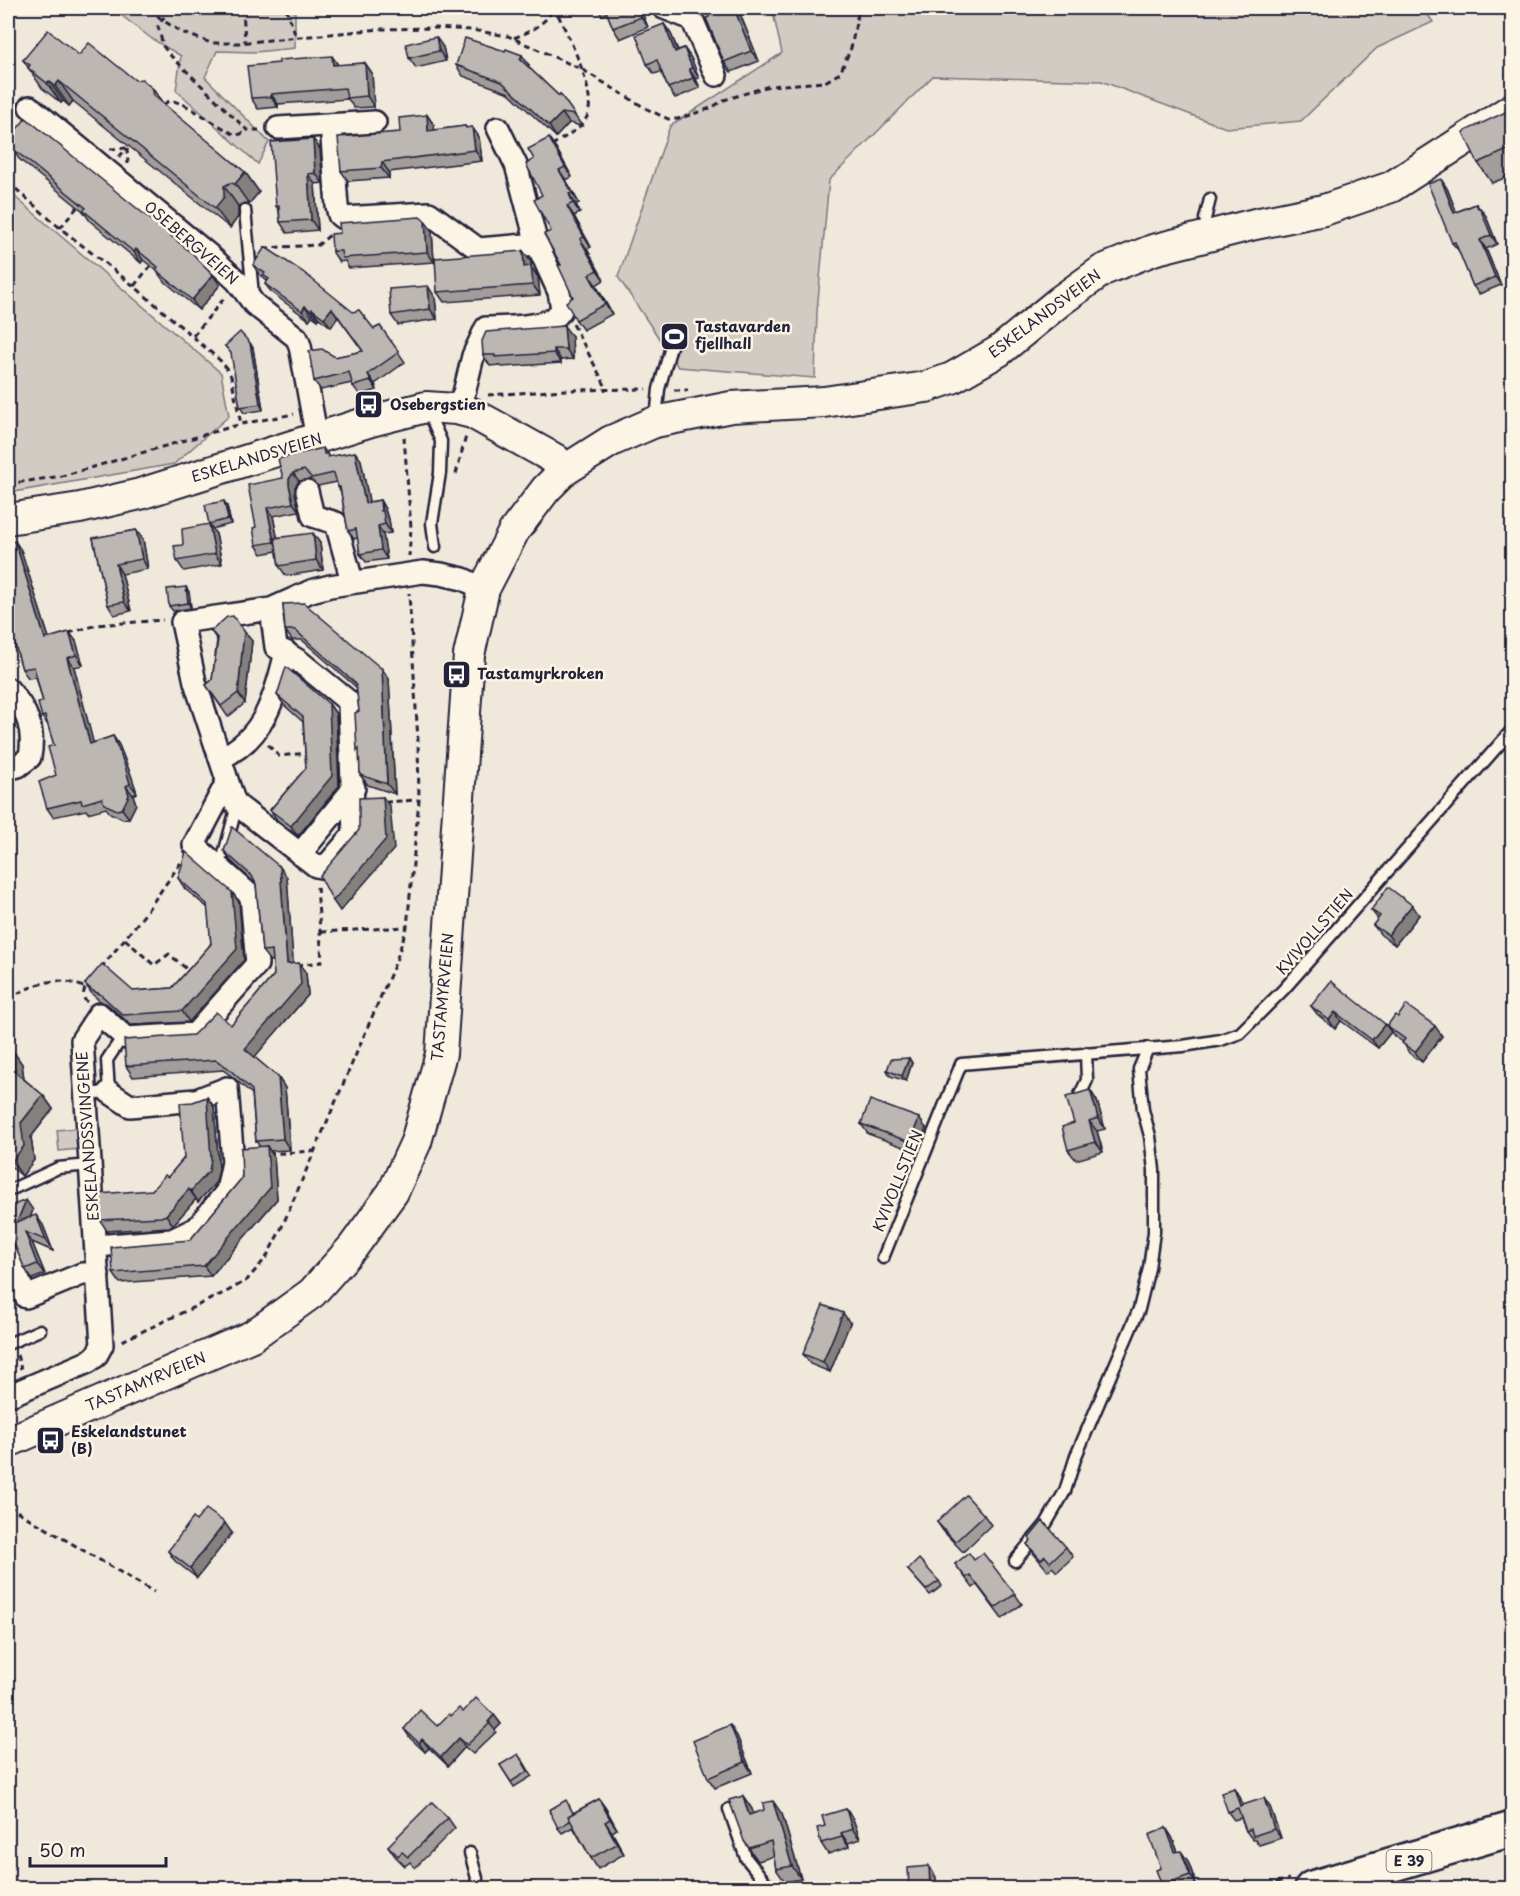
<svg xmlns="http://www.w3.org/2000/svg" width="1520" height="1896" viewBox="0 0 1520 1896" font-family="'Playpen Sans',sans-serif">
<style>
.green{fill:#d1cbc3;stroke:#7a767f;stroke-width:1.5}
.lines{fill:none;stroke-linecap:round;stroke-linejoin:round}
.lane-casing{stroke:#22223b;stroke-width:15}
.street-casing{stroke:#22223b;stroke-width:26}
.secondary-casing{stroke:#22223b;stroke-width:34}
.highway-casing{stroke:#22223b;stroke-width:38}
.path{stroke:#22223b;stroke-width:3;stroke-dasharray:6 4.5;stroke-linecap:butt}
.lane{stroke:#fcf5e5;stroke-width:10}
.street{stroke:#fcf5e5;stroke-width:21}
.secondary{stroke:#fcf5e5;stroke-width:30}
.highway{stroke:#fcf5e5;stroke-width:33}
.wall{fill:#a29d9a;stroke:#22223b;stroke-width:1.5}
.shaded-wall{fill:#84807d;stroke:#22223b;stroke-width:1.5}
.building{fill:#bcb7b3;stroke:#22223b;stroke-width:1.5}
.labels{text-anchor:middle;stroke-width:5;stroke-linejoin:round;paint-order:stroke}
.shield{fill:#fcf5e5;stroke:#63616e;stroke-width:1.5}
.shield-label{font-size:14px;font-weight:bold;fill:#22223b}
.street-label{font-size:15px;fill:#22223b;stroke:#fcf5e5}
.poi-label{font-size:15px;font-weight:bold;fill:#22223b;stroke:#fcf5e5;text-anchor:start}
</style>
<rect width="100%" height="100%" fill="#efe8db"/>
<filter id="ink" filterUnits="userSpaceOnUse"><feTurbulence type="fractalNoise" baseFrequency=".0167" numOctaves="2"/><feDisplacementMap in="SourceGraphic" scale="12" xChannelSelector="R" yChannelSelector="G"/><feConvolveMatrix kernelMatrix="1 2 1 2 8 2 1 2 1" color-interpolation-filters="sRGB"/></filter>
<g filter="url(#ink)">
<g class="green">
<polygon points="112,8 295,8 295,48 255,52 217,51 205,77 269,142 258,164 176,90 181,56 152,39"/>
<polygon points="772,8 1423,8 1433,22 1377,48 1301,121 1226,128 1101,81 933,76 829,180 817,311 815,378 678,367 618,277 670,126 782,53"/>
<polygon points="8,191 221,373 229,416 174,464 8,493"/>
<polygon points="77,1128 79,1149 59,1151 57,1130"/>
</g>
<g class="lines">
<defs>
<g id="lane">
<polyline points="245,210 253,295"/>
<polyline points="1205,219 1210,199"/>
<polyline points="427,410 441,441 440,473 432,523 435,547"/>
<polyline points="656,419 659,389 674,336"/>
<polyline points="224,854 237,805"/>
<polyline points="85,1094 109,1092 107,1060 117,1045"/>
<polyline points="1079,1097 1087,1080 1086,1053"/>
<polyline points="8,1191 58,1168 89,1165"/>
<polyline points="883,1258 961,1064 1183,1046 1221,1040 1240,1033 1284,989 1512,730"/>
<polyline points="8,1344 40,1330"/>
<polyline points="1015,1561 1046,1524 1065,1491 1076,1456 1139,1309 1149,1268 1154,1232 1154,1170 1150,1136 1143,1110 1139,1069 1148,1048"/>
<polyline points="729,1809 746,1858 770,1888"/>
<polyline points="470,1853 477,1878 475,1888"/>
</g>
<g id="street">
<polyline points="664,8 692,19 716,75"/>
<polyline points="30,107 209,255 237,281 254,304 297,338 300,346 317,439"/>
<polyline points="331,125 337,206 339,215 343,218 429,213 478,249 537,244"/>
<polyline points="278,128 375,122"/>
<path d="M456 409 464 393 473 356 486 328C506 327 555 329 562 308L559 292 537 244 516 165 498 128"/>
<polyline points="307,491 313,516 336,523 352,581"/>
<polyline points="271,609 276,647 299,661 348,701 349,705 354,834 329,863 321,867 316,866 237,805 233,798 195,682 182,622 271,609 311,591 330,586 423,572 441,574 463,579 484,589"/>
<path d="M8 689C27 710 35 728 30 757L18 766 8 769"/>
<path d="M220 758C264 740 276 695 286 652"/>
<polyline points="300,854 354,788"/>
<polyline points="96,1246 172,1240 197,1228 227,1191 233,1162 227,1088 196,1100 130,1106 109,1092"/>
<polyline points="8,1256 26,1297 82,1274 98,1274"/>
<polyline points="8,1396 88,1362 96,1356 102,1345 82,1040 99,1014 126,1038 195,1034 257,964 251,896 194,845 227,782"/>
</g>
<g id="secondary">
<polyline points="8,519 80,508 140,494 371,421 426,407 456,409 472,413 555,459 565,470"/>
<polyline points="8,1442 252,1336 312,1293 353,1247 393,1192 416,1142 441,1054 469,655 484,589 514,531 546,489 565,470 611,441 655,422 731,407 824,402 926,387 952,378 999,351 1060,301 1103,270 1153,250 1255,224 1324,210 1391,187 1512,109"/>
</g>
<polyline id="highway" points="1312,1888 1512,1829"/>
</defs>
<use href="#lane" class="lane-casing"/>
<use href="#street" class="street-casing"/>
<use href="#secondary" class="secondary-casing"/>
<use href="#highway" class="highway-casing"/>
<g class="path">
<polyline points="150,8 161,19 181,32 211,43 239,43 381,29 436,28 471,30 508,36 583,70 647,109 668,119 678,119 711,108 724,100 769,86 825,82 840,73 851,48 859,8"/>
<polyline points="170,8 158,26 163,46 169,54 247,130 259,130"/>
<polyline points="243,8 245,42"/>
<polyline points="286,8 296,37"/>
<path d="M514 38C532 31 544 25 554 8"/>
<polyline points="8,87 16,94"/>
<polyline points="164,104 171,100 185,105 235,135 241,134 247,130"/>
<path d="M552 145C563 138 577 131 585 120 602 98 565 31 555 8"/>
<polyline points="127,148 128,164"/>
<polyline points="110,149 127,148"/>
<polyline points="119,157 127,148"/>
<polyline points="8,182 60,228 134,286 223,363 231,376 241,424"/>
<polyline points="60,228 80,204"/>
<polyline points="264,248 318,245 331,234"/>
<polyline points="134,286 152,264"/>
<polyline points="573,324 607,389"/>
<polyline points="193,336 226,296"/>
<polyline points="674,390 688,390"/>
<polyline points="488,395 566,390 646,389"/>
<polyline points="404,437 411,528 409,556"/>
<polyline points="456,474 466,436"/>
<polyline points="8,484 62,476 241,424 294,414"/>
<polyline points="69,633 97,625 163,620"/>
<polyline points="8,649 19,646"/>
<polyline points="268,745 279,756 308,753"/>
<polyline points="385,802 418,800"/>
<polyline points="321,932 406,927"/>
<polyline points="125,939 154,965 169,954 189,971"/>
<polyline points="297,965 322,962 317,885"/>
<polyline points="101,968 144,915 182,861"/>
<path d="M85 988C83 994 82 998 87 1002"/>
<path d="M8 998C35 985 56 973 85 988L87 985"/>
<polyline points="268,1154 314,1151"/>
<polyline points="122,1341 228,1291 247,1280 266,1258 281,1229 396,961 407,927 419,800 418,741 409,593"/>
<polyline points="17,1355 21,1369"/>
<polyline points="8,1506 154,1592"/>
<polyline points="1256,1888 1289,1879"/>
</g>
<use href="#lane" class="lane"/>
<use href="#street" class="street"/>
<use href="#secondary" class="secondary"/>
<use href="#highway" class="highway"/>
</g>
<g class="wall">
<polygon points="597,8 640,8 648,27 620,39 613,28 607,13 602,15"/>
<polygon points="738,9 759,61 731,72 724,62"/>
<polygon points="664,24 671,34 678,50 684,48 691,58 699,78 696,79 700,88 675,98 668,88 661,72 654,74 647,64"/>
<polygon points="443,47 446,61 416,68 409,58"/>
<polygon points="79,55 162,103 245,172 259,192 249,204 244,203 238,206 238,217 230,228 73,101 69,106 63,101 61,103 42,88 23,60"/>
<polygon points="365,63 372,73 374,107 354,108 348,99 278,104 278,107 258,109 251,98 339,65"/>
<polygon points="456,65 529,65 528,67 559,96 560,94 582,126 569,123 556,137 509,93 463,76"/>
<polygon points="1512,109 1512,175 1492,183 1478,163"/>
<polygon points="427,115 434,125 434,130 465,126 467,128 472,127 479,137 482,161 389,172 389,178 348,181 341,171"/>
<polygon points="313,139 320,149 323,183 315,184 318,230 287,233 280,222 279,211 276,206"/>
<polygon points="8,140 213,275 220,285 199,310 163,280 156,270 143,260 141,263 90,221 83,211 19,159"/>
<polygon points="556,148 572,177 566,180 579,203 576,204 580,213 574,216 591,247 587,249 604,280 596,285 612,314 583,330 576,320 573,297 561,265 551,231 542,195"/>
<polygon points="1447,188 1456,212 1476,204 1479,208 1480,208 1486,216 1497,244 1486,249 1501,285 1479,294 1473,286 1459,251 1452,243"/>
<polygon points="432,231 434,262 349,268 345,261 339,262 332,251"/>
<polygon points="523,251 531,262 531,267 538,277 540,295 444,302 437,292"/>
<polygon points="253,265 374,329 380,326 405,362 375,384 377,390 360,395 353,386 352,383 321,390 314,381 335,357 363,351 338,317 331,327 319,318 318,320 312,316 309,320 272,293 265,284 267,281 259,274"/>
<polygon points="435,297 437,319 398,325 391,315"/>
<polygon points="572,336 573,359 561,360 561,363 502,367 500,365 490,366 483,355"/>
<polygon points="250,343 253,348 263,410 244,413 240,407 232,354 225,346"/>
<polygon points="323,448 329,457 355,452 361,460 369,502 380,500 385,509 387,516 389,519 391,533 383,534 387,559 366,562 360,554 358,538 354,539 348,531 341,492 338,487 337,482 318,486 310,479 299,481 295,487 295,493 299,511 273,516 277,537 320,543 323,570 286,576 279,566 277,551 262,554 256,545 256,527 283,478"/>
<polygon points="227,506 231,524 212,529 209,524"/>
<polygon points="136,530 143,539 148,569 122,574 131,611 114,615 108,605 93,538"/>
<polygon points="216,534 222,564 184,571 177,561 183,545"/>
<polygon points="8,543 21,550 49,638 69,632 76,641 83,665 74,667 93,743 113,736 119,745 131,775 137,793 133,795 136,804 129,818 123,819 110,813 106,808 88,813 86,810 53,817 47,808 56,775 54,745 48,725 42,717 43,702 36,677 28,678 22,669 15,645 8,647"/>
<polygon points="186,587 189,592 191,608 173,611 169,606"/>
<polygon points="283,604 382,669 389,679 395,794 368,785 360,775 359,711 357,688 302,640 292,640 285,630"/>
<polygon points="211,631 252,641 245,703 228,717 206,685 212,680 217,640"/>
<polygon points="277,695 329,704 336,714 339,786 298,836 277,820 270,810 306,768 303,722 284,705"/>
<polygon points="8,808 13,828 8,830"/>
<polygon points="224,851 287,877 293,963 306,973 308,995 254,1057 278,1077 285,1088 290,1150 270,1151 274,1157 277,1199 211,1276 120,1283 113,1273 190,1240 242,1178 260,1147 256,1141 252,1094 234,1078 223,1070 133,1077 126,1066 193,1035 231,1025 274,975 273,961 270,961 262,951 256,884 231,861"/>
<polygon points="178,878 232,892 239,902 244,960 189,1022 131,1025 107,1004 100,1001 92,994 85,984 133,991 172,988 211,944 208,908 185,889"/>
<polygon points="1412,905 1419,915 1395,945 1381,935 1373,925 1378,919 1371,910"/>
<polygon points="1311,1006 1385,1024 1391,1032 1378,1048 1341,1021 1335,1029 1317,1014"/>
<polygon points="1398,1017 1442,1036 1422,1062 1409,1053 1403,1042 1394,1036 1387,1026"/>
<polygon points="8,1046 22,1064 24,1079 43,1095 53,1109 31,1137 34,1160 22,1176 8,1164"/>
<polygon points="909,1058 912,1063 906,1081 890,1076 887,1070"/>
<polygon points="1090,1090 1097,1101 1105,1129 1097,1131 1103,1152 1076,1160 1068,1150 1074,1123"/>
<polygon points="207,1097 214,1107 219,1169 216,1182 198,1202 196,1199 173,1225 169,1227 107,1231 100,1220 152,1190 168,1177 184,1158 193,1102"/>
<polygon points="861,1124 926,1128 917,1152 868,1134"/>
<polygon points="33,1210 30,1217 43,1225 53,1251 32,1242 45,1274 32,1279 25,1269 8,1230"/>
<polygon points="850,1323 830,1372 810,1364 803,1354"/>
<polygon points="984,1515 991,1525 963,1552 944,1532 937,1522"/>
<polygon points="196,1521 232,1533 197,1578 175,1561 168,1551"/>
<polygon points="1031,1541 1066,1547 1073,1557 1057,1572 1052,1567 1048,1571 1034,1554 1027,1544"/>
<polygon points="974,1560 1015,1594 1022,1604 1002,1619 977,1585 973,1588 955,1564"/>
<polygon points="908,1570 939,1581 942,1586 930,1595"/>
<polygon points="463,1712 494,1715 501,1724 495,1730 496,1732 473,1754 465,1747 448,1766 429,1748 425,1752 410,1738 404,1729 437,1726 451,1716"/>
<polygon points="737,1736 752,1773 715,1788 708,1778"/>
<polygon points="522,1759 532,1776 514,1787 500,1765"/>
<polygon points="1234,1788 1240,1797 1243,1805 1270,1807 1281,1838 1259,1845 1255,1839 1252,1839 1246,1831 1241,1818 1234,1820 1228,1812"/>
<polygon points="743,1796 752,1809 753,1814 782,1814 801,1879 785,1882 776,1869 774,1856 758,1861 753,1854 744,1841"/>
<polygon points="599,1799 606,1809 617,1829 612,1832 624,1854 598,1869 591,1858 573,1827 562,1833 558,1828 569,1805 573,1813"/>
<polygon points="846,1809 853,1819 860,1839 848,1843 849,1847 828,1854 821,1843 825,1826"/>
<polygon points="448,1818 455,1828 415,1868 410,1862 405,1866 395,1856 388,1846"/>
<polygon points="1166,1828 1172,1837 1178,1852 1188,1861 1196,1884 1185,1888 1164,1888 1162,1885 1161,1868"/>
</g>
<g class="shaded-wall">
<polygon points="637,8 640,8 648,27 641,17"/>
<polygon points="734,8 737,8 738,9 759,61 751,51"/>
<polygon points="664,24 671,34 682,62 675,52"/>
<polygon points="436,37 443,47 446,61 439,51"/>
<polygon points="684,48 691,58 699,78 692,68"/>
<polygon points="522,55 529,65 527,70 520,59"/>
<polygon points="332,56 339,66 333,65"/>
<polygon points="365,63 372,73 374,107 367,96"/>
<polygon points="689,69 696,79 700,88 693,78"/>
<polygon points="49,81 63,101 61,103 47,83"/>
<polygon points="59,81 73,101 69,106 55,86"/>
<polygon points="153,89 167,109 153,95"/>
<polygon points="271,94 278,104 278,107 271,97"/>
<polygon points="562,113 569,123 556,137 549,126"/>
<polygon points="427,115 434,125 436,141 428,131"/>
<polygon points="472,127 479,137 482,161 475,150"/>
<polygon points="549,138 556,148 572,177 565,167"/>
<polygon points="313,139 320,149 323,183 315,173"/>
<polygon points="382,162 389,172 389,178 381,168"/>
<polygon points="559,170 566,180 579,203 572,193"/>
<polygon points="245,172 259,192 249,204 235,184"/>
<polygon points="308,174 315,184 318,230 311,220"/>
<polygon points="1441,179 1447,188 1460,221 1454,213"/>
<polygon points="224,186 238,206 238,217 230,228 215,208"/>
<polygon points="569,194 576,204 580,213 573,203"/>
<polygon points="1476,204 1482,213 1480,208 1486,216 1497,244 1491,235"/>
<polygon points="567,206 574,216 591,247 584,237"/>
<polygon points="425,221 432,231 434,262 427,252"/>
<polygon points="580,239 587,249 604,280 597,270"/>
<polygon points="1480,240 1486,249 1501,285 1495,277"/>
<polygon points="136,249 143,260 141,263 134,252"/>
<polygon points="523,251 531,262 531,267 538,277 540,295 533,285 524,267"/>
<polygon points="213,275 220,285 199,310 192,300"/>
<polygon points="589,275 596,285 612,314 605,304"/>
<polygon points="428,286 435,297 437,319 430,309"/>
<polygon points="305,306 312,316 309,320 302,311"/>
<polygon points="332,308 338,317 331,327 324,318"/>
<polygon points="312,309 319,318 318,320 311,311"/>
<polygon points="564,326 572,336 573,359 566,349"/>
<polygon points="250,343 253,348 263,410 260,404"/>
<polygon points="554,349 561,360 561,363 554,353"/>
<polygon points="368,374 375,384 377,390 371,381"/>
<polygon points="355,452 361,460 371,511 365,503"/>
<polygon points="293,473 299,481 295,487 295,493 299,511 293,503 289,485 289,479"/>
<polygon points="380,500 385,509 387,516 389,519 391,533 385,524"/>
<polygon points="224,501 227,506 231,524 228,519"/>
<polygon points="267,508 273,516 280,550 274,542"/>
<polygon points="209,524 216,534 222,564 215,554"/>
<polygon points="378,526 383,534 387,559 381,550"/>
<polygon points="136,530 143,539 148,569 142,559"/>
<polygon points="313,533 320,543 323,570 316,560"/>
<polygon points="15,541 21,550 52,648 45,639"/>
<polygon points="116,564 122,574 131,611 124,602"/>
<polygon points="186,587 189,592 191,608 188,603"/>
<polygon points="244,631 252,641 245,703 238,693"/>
<polygon points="69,632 76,641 83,665 76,655"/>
<polygon points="67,658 74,667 96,753 90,744"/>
<polygon points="382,669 389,679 395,794 387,784"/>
<polygon points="329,704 336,714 339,786 298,836 291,826"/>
<polygon points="113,736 119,745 131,775 137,793 130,784"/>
<polygon points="126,786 133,795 136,804 129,818 122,809"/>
<polygon points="383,797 390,807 394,849 340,911 333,901"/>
<polygon points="8,808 13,828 8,819"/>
<polygon points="280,867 287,877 294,974 287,964"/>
<polygon points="232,892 239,902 244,960 189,1022 182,1011"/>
<polygon points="1412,905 1419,915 1395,945 1388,935"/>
<polygon points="299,963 306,973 308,995 252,1060 245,1049"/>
<polygon points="1335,1012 1341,1021 1335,1029 1329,1020"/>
<polygon points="1385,1024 1391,1032 1378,1048 1372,1040"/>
<polygon points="1435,1026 1442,1036 1422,1062 1415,1052"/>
<polygon points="12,1049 22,1064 25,1086 15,1072"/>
<polygon points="909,1058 912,1063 906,1081 902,1076"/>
<polygon points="278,1077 285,1088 290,1150 283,1139"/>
<polygon points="1090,1090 1097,1101 1105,1129 1098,1118"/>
<polygon points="43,1095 53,1109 31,1137 34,1160 22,1176 12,1161 21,1123"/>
<polygon points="207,1097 214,1107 219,1169 216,1182 198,1202 191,1191"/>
<polygon points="919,1118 926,1128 917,1152 910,1142"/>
<polygon points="1089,1121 1097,1131 1103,1152 1095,1142"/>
<polygon points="267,1146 274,1157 277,1199 211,1276 204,1266"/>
<polygon points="189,1189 196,1199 173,1225 166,1215"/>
<polygon points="26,1200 33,1210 24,1233 17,1222"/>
<polygon points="36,1215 43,1225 53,1251 46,1240"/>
<polygon points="25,1232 32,1242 45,1274 37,1264"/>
<polygon points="843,1313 850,1323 830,1372 823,1362"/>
<polygon points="225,1523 232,1533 197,1578 190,1568"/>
<polygon points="494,1715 501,1724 495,1730 488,1722"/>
<polygon points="730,1725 737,1736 752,1773 745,1762"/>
<polygon points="459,1738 465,1747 448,1766 441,1757"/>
<polygon points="422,1739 429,1748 425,1752 419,1743"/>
<polygon points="1234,1788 1240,1797 1247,1815 1240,1806"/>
<polygon points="743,1796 752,1809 758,1828 749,1815"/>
<polygon points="1264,1798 1270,1807 1281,1838 1274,1829"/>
<polygon points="599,1799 606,1809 617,1829 610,1819"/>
<polygon points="773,1801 782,1814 801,1879 792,1866"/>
<polygon points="846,1809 853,1819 860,1839 852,1829"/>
<polygon points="605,1822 612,1832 624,1854 617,1844"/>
<polygon points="1166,1828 1172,1837 1182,1862 1175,1852"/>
<polygon points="841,1833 848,1843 849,1847 842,1837"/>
<polygon points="1181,1851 1188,1861 1196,1884 1190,1875"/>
<polygon points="929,1866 936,1877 937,1888 930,1888"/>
</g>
<g class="building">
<polygon points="605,8 637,8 641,17 613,28"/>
<polygon points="710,8 734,8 751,51 724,62 706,18 709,17 705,9"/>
<polygon points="664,24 675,52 684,48 692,68 689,69 693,78 668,88 657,60 647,64 636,35"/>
<polygon points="48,30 79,55 89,43 135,80 142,79 153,89 153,95 245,172 235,184 230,183 224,186 224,197 215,208 59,81 55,86 49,81 47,83 28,68 30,65 23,60"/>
<polygon points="436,37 439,51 409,58 406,44"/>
<polygon points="465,38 505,51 506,49 522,55 520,59 559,96 560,94 575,115 562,113 549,126 502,82 456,65"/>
<polygon points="332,56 333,65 365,63 367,96 347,98 345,88 271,94 271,97 251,98 247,66 279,63 279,60"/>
<polygon points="1512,109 1512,148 1478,163 1463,132"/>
<polygon points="427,115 428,131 465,126 466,128 472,127 475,150 382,162 381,168 341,171 338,137 400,132 399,118"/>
<polygon points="26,118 193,254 213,275 192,300 156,270 158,267 136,249 134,252 124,244 83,210 86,208 12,148 14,146 8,140"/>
<polygon points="549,138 565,167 559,170 572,193 569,194 573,203 567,206 584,237 580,239 597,270 589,275 605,304 576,320 566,302 573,297 558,265 561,265 544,234 551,231 534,200 542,195 526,164 534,159 528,149"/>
<polygon points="313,139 315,173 308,174 311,220 280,222 279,206 276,206 271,142"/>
<polygon points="1441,179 1454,213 1476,204 1478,208 1480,208 1491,235 1480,240 1495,277 1473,286 1455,242 1452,243 1428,184"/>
<polygon points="420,217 425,221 427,252 342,258 341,251 332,251 331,234 340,233 339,223"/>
<polygon points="265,247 303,272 353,312 359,310 374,329 380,326 399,352 368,374 371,381 353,386 349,372 314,381 309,351 322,349 335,357 363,351 332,308 324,318 312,309 311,311 305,306 302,311 265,284 269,279 263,275 265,273 253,265"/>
<polygon points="523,251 524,267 531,266 533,285 437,292 435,258"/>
<polygon points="428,286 430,309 391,315 389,289"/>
<polygon points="564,326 566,349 554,349 554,353 495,357 495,355 483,355 482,341 486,332"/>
<polygon points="240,332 250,343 260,404 240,407 231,353 225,346"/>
<polygon points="323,448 324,454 327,454 328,457 355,452 365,503 380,500 381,511 383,511 385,524 378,526 381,550 360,554 356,529 348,531 340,487 338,487 334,473 312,478 304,470 293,473 289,479 289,485 293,503 267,508 274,542 256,545 253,528 256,527 248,485 283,478 278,459"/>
<polygon points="224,501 228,519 209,524 205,505"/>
<polygon points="209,524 215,554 177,561 174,546 183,545 182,529"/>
<polygon points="136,530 142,559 116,564 124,602 108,605 93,538"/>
<polygon points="313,533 316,560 279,566 275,538"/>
<polygon points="15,541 45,639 69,632 76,655 67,658 90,744 113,736 125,766 130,784 126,786 129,795 122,809 117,810 104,804 102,798 82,804 81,800 47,808 39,782 56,775 48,747 54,745 45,716 42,717 38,703 43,702 34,667 22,669 12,634 8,636 8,543"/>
<polygon points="186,587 188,603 169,606 167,589"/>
<polygon points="304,603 382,669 387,784 360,775 359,749 357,751 355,713 359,711 356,684 295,630 285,630 283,604"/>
<polygon points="233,616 244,631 238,693 221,706 206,685 212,680 218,639 211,631 227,617"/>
<polygon points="286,667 329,704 332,776 291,826 270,810 306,768 303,717 277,695"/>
<polygon points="383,797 386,839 333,901 320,876 359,830 359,798"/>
<polygon points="232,827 280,867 287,964 299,963 301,984 245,1049 278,1077 283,1139 256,1141 252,1090 227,1067 216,1060 126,1066 124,1040 193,1035 216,1012 231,1025 274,975 272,950 262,951 256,884 252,876 224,851"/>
<polygon points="186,852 232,892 237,949 182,1011 123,1015 100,994 93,991 85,984 102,964 133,991 172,988 211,944 207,904 178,878"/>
<polygon points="1388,887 1412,905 1388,935 1373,925 1380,916 1371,910"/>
<polygon points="1331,981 1385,1024 1372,1040 1335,1012 1329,1020 1311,1006"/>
<polygon points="1406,1005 1435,1026 1415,1052 1402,1043 1405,1039 1387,1026 1395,1015 1398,1017"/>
<polygon points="8,1046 12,1049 15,1072 43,1095 21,1123 24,1146 12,1161 8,1158"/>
<polygon points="909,1058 902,1076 887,1070 891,1059"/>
<polygon points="1090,1090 1098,1118 1089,1121 1095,1142 1068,1150 1062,1127 1074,1123 1066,1097"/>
<polygon points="207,1097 211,1159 209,1171 191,1191 189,1189 166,1215 161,1217 100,1220 98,1194 152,1190 165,1175 168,1177 184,1158 180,1103 193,1102"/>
<polygon points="870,1100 919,1118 910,1142 861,1124"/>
<polygon points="267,1146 270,1188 204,1266 113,1273 111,1247 190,1240 242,1178 241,1148"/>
<polygon points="26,1200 17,1222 36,1215 46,1240 25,1232 37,1264 25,1269 8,1230 8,1207"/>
<polygon points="823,1305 843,1313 823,1362 803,1354"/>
<polygon points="966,1495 984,1515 955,1542 937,1522"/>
<polygon points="206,1509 225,1523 190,1568 168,1551 193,1518 196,1521"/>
<polygon points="1043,1521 1066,1547 1050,1562 1045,1556 1041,1560 1027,1544 1031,1540 1029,1538"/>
<polygon points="969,1553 974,1560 983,1553 1015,1594 995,1608 970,1575 966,1578 955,1564"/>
<polygon points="919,1559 939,1581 926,1590 908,1570"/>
<polygon points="476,1698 494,1715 488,1722 490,1723 467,1745 459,1738 441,1757 422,1739 419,1743 404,1729 420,1710 437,1726 449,1714 451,1716 459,1708 463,1712"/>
<polygon points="730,1725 745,1762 708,1778 693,1741"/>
<polygon points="518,1754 528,1771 511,1782 500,1765"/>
<polygon points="1234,1788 1240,1806 1264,1798 1274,1829 1253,1836 1251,1829 1246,1831 1238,1808 1228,1812 1221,1793"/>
<polygon points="743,1796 749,1815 764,1810 763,1803 773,1801 792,1866 776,1869 771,1841 749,1848 744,1841 729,1800"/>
<polygon points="599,1799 610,1819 605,1822 617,1844 591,1858 568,1816"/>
<polygon points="566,1800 573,1813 568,1816 570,1821 558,1828 549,1810"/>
<polygon points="432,1802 448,1818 408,1857 402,1852 398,1856 388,1846"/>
<polygon points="846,1809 852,1829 841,1833 842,1837 821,1843 817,1828 825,1826 822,1816"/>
<polygon points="1166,1828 1175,1852 1181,1851 1190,1875 1162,1885 1156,1870 1161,1868 1149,1835"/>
<polygon points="929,1866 930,1888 909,1888 908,1868"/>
</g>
</g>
<defs>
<symbol id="stadium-square" viewBox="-11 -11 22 22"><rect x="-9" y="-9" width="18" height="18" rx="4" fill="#22223b" stroke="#fcf5e5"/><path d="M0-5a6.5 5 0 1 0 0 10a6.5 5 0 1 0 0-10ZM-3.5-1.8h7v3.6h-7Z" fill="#fff"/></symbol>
<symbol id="bus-square" viewBox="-11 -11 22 22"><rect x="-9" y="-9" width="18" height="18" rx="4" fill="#22223b" stroke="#fcf5e5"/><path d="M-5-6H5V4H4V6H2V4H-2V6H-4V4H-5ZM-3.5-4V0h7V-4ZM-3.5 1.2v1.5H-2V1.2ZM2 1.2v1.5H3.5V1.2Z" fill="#fff"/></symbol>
</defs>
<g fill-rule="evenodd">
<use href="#stadium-square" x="658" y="320" width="33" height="33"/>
<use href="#bus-square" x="352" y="388" width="33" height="33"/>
<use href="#bus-square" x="440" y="658" width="33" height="33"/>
<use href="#bus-square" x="34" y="1424" width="33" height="33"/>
</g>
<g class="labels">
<rect class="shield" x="1386.5" y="1850" width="45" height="22" rx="4.5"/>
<g class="shield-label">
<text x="1409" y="1866">E 39</text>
</g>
<g class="street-label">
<text transform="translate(191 243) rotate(41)" y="5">OSEBERGVEIEN</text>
<text transform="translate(1045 314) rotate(-37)" y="5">ESKELANDSVEIEN</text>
<text transform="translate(257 458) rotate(-17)" y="5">ESKELANDSVEIEN</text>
<text transform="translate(1315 932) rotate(-49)" y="5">KVIVOLLSTIEN</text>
<text transform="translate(443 997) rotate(-85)" y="5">TASTAMYRVEIEN</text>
<text transform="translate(88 1136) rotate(-94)" y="5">ESKELANDSSVINGENE</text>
<text transform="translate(898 1181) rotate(-68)" y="5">KVIVOLLSTIEN</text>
<text transform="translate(146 1382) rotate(-23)" y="5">TASTAMYRVEIEN</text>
</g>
<g class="poi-label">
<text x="695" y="332">Tastavarden<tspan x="695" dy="17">fjellhall</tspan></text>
<text x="390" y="410">Osebergstien</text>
<text x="477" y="679">Tastamyrkroken</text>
<text x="71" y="1437">Eskelandstunet<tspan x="71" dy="17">(B)</tspan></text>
</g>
</g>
<rect width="1520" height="1896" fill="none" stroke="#fcf5e5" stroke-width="30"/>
<rect x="15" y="15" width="1490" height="1866" fill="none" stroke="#22223b" stroke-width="2" filter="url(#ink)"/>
<path d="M30 1857v9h136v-9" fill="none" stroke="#22223b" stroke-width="3"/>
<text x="39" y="1857" font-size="18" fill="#22223b" stroke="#fcf5e5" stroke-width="4.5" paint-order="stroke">50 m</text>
</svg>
